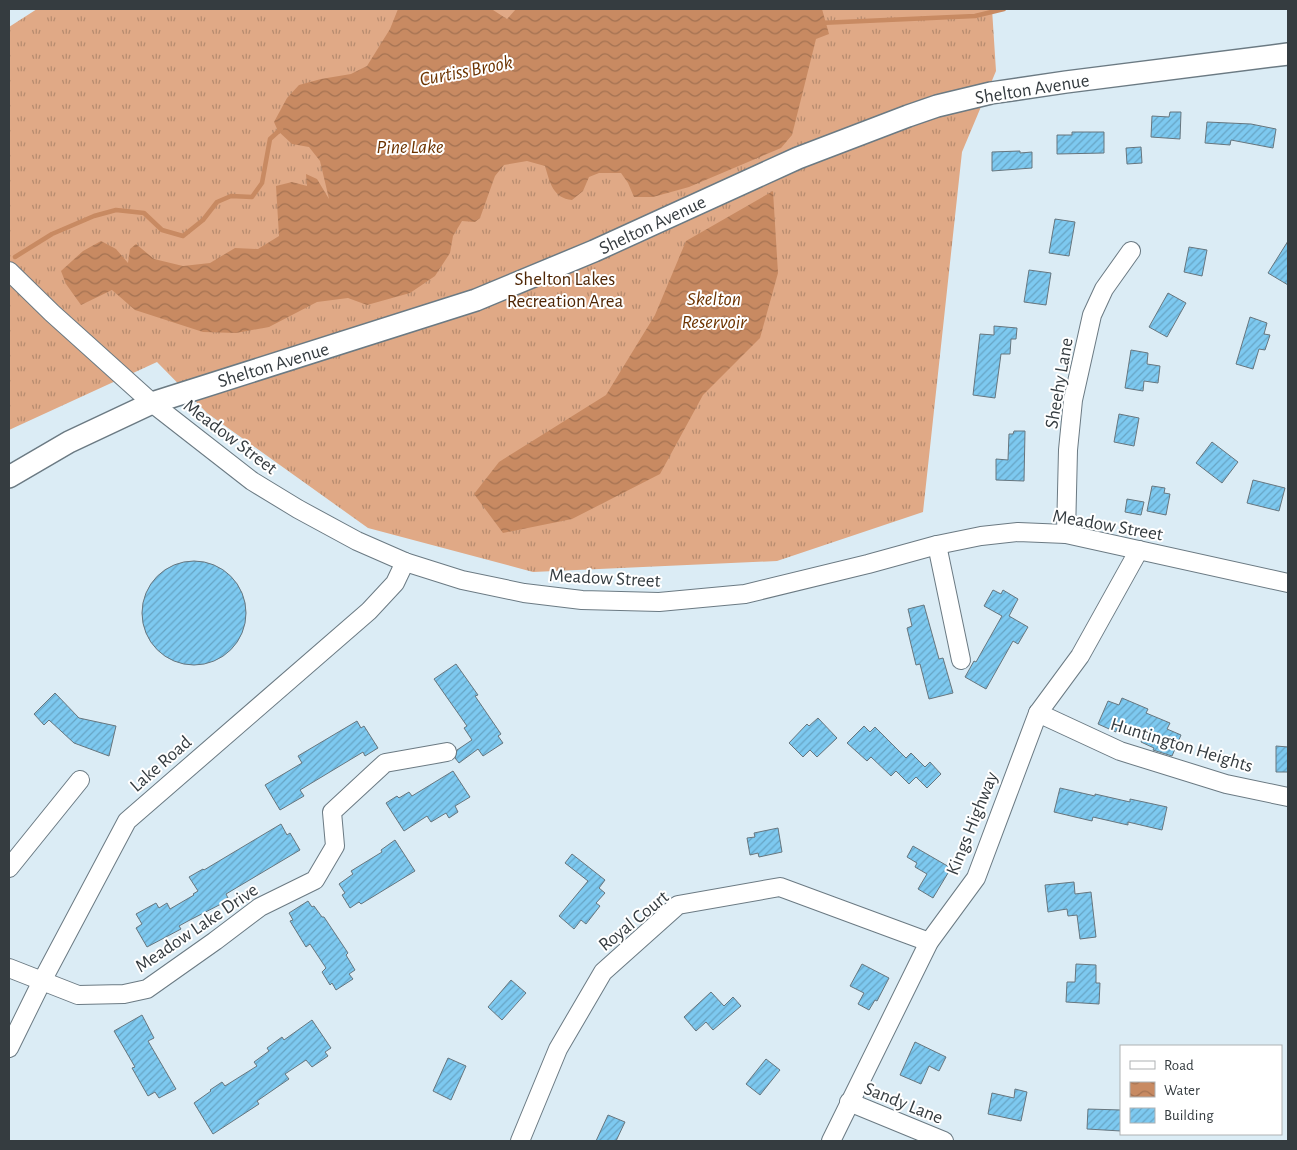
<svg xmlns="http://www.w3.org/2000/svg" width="1297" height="1150" viewBox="0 0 1297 1150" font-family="'Alegreya Sans',sans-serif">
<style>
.grass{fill:url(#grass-tufts)}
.water{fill:url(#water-waves)}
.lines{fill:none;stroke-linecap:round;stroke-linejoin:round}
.stream{stroke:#c88a62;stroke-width:4.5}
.building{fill:url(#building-hatch);stroke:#67767e}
.minor-casing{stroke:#6b7a83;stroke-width:20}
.major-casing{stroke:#6b7a83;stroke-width:24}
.minor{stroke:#fff;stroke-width:18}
.major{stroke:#fff;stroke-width:21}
.labels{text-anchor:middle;stroke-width:4;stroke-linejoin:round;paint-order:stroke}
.street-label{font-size:19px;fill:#353c40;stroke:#fff}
.park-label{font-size:19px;fill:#4f2605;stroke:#fff}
.water-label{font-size:20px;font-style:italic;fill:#6c3300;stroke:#fff}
</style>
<defs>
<pattern id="grass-tufts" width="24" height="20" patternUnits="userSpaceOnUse" patternTransform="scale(1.25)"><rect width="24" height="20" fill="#e0a986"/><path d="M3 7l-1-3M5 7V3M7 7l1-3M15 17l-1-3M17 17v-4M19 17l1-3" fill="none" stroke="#b68b6f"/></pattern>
<pattern id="water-waves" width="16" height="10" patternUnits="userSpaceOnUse" patternTransform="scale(1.25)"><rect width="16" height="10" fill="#c88a62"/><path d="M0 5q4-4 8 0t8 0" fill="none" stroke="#a37252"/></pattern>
<pattern id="building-hatch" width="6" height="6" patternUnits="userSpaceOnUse" patternTransform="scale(1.25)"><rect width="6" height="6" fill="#7dc9f0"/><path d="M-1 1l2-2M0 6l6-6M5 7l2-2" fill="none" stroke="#67a4c4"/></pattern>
</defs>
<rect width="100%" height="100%" fill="#dbecf5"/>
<polygon class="grass" points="37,9 992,9 996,71 962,152 923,512 777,561 533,572 368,528 207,413 157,362 9,430 9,27"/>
<g class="water">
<path d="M398 9H485L493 10 507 19 516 9H812L813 10 822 9 829 34 816 39 792 135 781 148 689 187 653 197H634L628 183 621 173H599L589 177 583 191 572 200C553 198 550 183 545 166L527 161 504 165 495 176 480 218 475 222 462 221 453 236 450 253 435 276 410 293 367 305 348 298 317 302 269 327 236 333 203 332 135 310 112 290 81 305 66 284 61 271 83 251 101 241 116 249 128 263 130 249 136 244 154 259 183 266 210 263 235 248 258 249 279 236 276 186 292 182 307 186 306 174 317 179 329 199 320 161 309 147 292 144 278 131 274 122 287 98 299 85 321 79 351 74 367 66 390 29Z"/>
<polygon points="773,191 778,273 760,338 703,395 660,474 572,519 503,533 474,494 499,462 606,395 655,315 686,241"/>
</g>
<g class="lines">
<g class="stream">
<polyline points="820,23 975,16 1004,9"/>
<polyline points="15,257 52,234 94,216 116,210 144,213 162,230 183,236 203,220 217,202 231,196 252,197 262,183 270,139 281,129"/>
</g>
</g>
<g class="building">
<polygon points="1170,112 1181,112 1180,139 1151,137 1152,116 1169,117"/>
<polygon points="1207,122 1251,124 1276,129 1273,148 1231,140 1230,145 1205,143"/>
<polygon points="1072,132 1104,132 1104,153 1057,154 1057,135 1072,135"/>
<polygon points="1141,147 1142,163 1127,164 1126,148"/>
<polygon points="1020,151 1020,153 1032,152 1032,168 992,171 992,152"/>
<polygon points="1055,219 1075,222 1069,256 1049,253"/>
<polygon points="1288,241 1288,285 1268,273"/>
<polygon points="1189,247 1207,250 1202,276 1184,272"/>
<polygon points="1029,270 1051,273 1046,305 1024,302"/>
<polygon points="1168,293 1186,303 1167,337 1149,327"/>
<polygon points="1250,317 1267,323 1264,334 1270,335 1265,350 1259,349 1253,369 1236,364"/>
<polygon points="994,326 1017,328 1016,339 1011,339 1010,354 1001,354 995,398 973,395 980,334 994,335"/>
<polygon points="1131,350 1148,353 1147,364 1160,366 1158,383 1144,381 1143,391 1125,388"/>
<polygon points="1119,414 1139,418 1134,446 1114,442"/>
<polygon points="1014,431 1025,431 1024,481 996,480 996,459 1008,460 1009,434 1013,434"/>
<polygon points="1212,442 1238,462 1222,483 1196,463"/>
<polygon points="1253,480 1285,488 1279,511 1247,503"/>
<polygon points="1152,486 1165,488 1164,493 1170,494 1166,515 1147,511"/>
<polygon points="1127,499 1144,502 1141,515 1125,512"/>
<circle cx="194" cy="613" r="52"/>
<polygon points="993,590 1001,594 1003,590 1018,599 1009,616 1028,627 1018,644 1013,641 986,689 965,677 974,661 976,662 1002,616 984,606"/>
<polygon points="924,605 939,659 943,658 953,693 929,699 920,664 916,665 907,628 912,626 908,609"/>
<polygon points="456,664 478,695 475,696 501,734 498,736 503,743 483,756 478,749 459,763 455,758 457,750 472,740 464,728 467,726 434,679"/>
<polygon points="55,693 79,718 116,726 109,756 74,743 49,720 44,725 34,714"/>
<polygon points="1122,698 1148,709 1146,713 1170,723 1167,729 1181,735 1172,756 1153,750 1154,748 1141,742 1142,739 1117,729 1116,732 1098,724 1108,701 1119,705"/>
<polygon points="818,718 837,738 817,757 810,750 803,757 789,743 807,724 809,726"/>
<polygon points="357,721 361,728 364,726 378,748 365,756 363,752 300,790 304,796 280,810 265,785 302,763 298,756"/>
<polygon points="864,726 870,732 875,727 906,758 911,753 925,767 930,762 941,774 927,788 916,777 909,784 896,771 891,776 871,757 867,761 847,743"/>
<polygon points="1276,746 1288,747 1288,772 1276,772"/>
<polygon points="453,771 470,797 455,806 458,812 449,818 446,813 431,822 427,816 404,831 386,803 397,796 399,798 409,792 412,796"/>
<polygon points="1060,788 1095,796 1095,794 1130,802 1130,799 1167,807 1162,830 1128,822 1128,825 1093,817 1092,821 1054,812"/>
<polygon points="281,824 287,835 290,833 300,850 226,894 228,898 222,901 223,903 188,921 179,926 181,929 147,947 136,928 142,924 136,914 156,903 159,908 167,903 170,909 194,895 193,894 198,891 189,877 203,869 204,870"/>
<polygon points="778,828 782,852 759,857 758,853 750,855 747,838 755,837 754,833"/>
<polygon points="395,840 415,871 361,904 359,902 350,908 342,895 345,893 339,884 353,874 351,871 382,852 381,850"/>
<polygon points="913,846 951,868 933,898 918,889 927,874 915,867 917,863 907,857"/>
<polygon points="572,854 605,880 599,888 605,893 596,903 600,906 586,924 581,920 574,929 559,916 588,881 565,863"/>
<polygon points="1074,882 1075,894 1091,892 1096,937 1080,939 1077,915 1068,916 1067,909 1048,912 1045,885"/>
<polygon points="308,901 312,907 314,906 322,917 324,917 348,953 346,955 355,970 349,974 353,979 336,990 332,983 330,985 322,972 326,968 310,944 306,947 290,921 293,920 289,913"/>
<polygon points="862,964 889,978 877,1001 875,1000 869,1010 858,1004 864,993 850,986"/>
<polygon points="1076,964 1096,965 1096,983 1100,983 1099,1004 1066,1002 1067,982 1075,982"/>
<polygon points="511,980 526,993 502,1020 488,1007"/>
<polygon points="711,992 724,1006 733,997 741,1006 713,1030 706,1022 696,1031 684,1017"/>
<polygon points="142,1015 154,1038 148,1041 176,1089 159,1098 155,1092 148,1096 132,1068 135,1067 114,1031"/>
<polygon points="312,1020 331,1048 325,1052 328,1056 312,1067 306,1060 285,1074 289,1079 257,1101 259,1104 213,1134 194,1103 211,1091 210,1090 222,1082 225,1086 257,1066 254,1062 269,1051 267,1048 282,1037 284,1040"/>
<polygon points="915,1042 946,1057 939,1071 929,1066 921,1084 900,1075"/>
<polygon points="448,1058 466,1066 451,1100 433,1091"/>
<polygon points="766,1059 780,1070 760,1095 746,1084"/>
<polygon points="1015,1089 1027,1092 1021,1121 988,1114 992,1093 1014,1098"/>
<polygon points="1088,1109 1121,1110 1121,1131 1087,1129"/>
<polygon points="608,1115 625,1122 616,1141 596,1141"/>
</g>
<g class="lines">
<defs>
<g id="minor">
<polyline points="9,271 52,313 152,403 252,481 298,509 357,541 405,562 462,580 524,593 582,600 659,602 745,594 868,564 937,545 981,536 1018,532 1066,534 1288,583"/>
<polyline points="1066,534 1068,450 1073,400 1092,315 1104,289 1131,251"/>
<polyline points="937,545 961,660"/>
<polyline points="1038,713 1120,751 1226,784 1288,797"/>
<polyline points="9,868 80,780"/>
<polyline points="9,968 78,995 124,994 147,989 215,941 260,907 315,880 335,846 332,812 385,763 447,752"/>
<polyline points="9,1048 42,981 127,821 369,611 395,583 405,562"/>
<polyline points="849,1102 944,1141"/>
<polyline points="520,1141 558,1049 603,972 678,905 780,887 929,942"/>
<polyline points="831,1141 929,942 976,878 1038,713 1080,656 1139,550"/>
</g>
<polyline id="major" points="9,477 69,442 152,403 476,300 594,251 798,158 908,116 937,106 991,93 1066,82 1288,54"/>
</defs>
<use href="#minor" class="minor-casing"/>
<use href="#major" class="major-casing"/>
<use href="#minor" class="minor"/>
<use href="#major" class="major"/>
</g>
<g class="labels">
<g class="street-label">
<text transform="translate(1032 88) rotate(-9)" y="7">Shelton Avenue</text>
<text transform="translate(652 224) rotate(-25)" y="7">Shelton Avenue</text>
<text transform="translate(273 364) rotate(-17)" y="7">Shelton Avenue</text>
<text transform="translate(1058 383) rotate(-80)" y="7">Sheehy Lane</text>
<text transform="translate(231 436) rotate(37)" y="7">Meadow Street</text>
<text transform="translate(1108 524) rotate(10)" y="7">Meadow Street</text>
<text transform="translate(605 577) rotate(3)" y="7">Meadow Street</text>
<text transform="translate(1182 744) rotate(17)" y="7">Huntington Heights</text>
<text transform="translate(160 763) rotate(-41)" y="7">Lake Road</text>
<text transform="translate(971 823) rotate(-68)" y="7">Kings Highway</text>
<text transform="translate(633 920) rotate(-39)" y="7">Royal Court</text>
<text transform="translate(196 927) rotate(-34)" y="7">Meadow Lake Drive</text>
<text transform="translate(904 1102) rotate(22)" y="7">Sandy Lane</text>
</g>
<g class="park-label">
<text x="565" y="285">Shelton Lakes<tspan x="565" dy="22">Recreation Area</tspan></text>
</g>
<g class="water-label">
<text transform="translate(466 70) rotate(-11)" y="7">Curtiss Brook</text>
<text x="410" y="153">Pine Lake</text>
<text x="714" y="305">Skelton<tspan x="714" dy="23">Reservoir</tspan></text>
</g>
</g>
<rect width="1297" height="1150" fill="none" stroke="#353c40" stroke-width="20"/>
<rect x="1120" y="1045" width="162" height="90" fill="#ffffff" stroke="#aeb1b3"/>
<rect x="1130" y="1061" width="25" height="8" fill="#ffffff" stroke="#aeb1b3"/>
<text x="1164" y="1070" font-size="15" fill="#353c40">Road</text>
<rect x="1130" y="1082" width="25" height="15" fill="url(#water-waves)" stroke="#aeb1b3"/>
<text x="1164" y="1095" font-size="15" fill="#353c40">Water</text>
<rect x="1130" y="1108" width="25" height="15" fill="url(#building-hatch)" stroke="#aeb1b3"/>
<text x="1164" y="1120" font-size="15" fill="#353c40">Building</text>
</svg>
